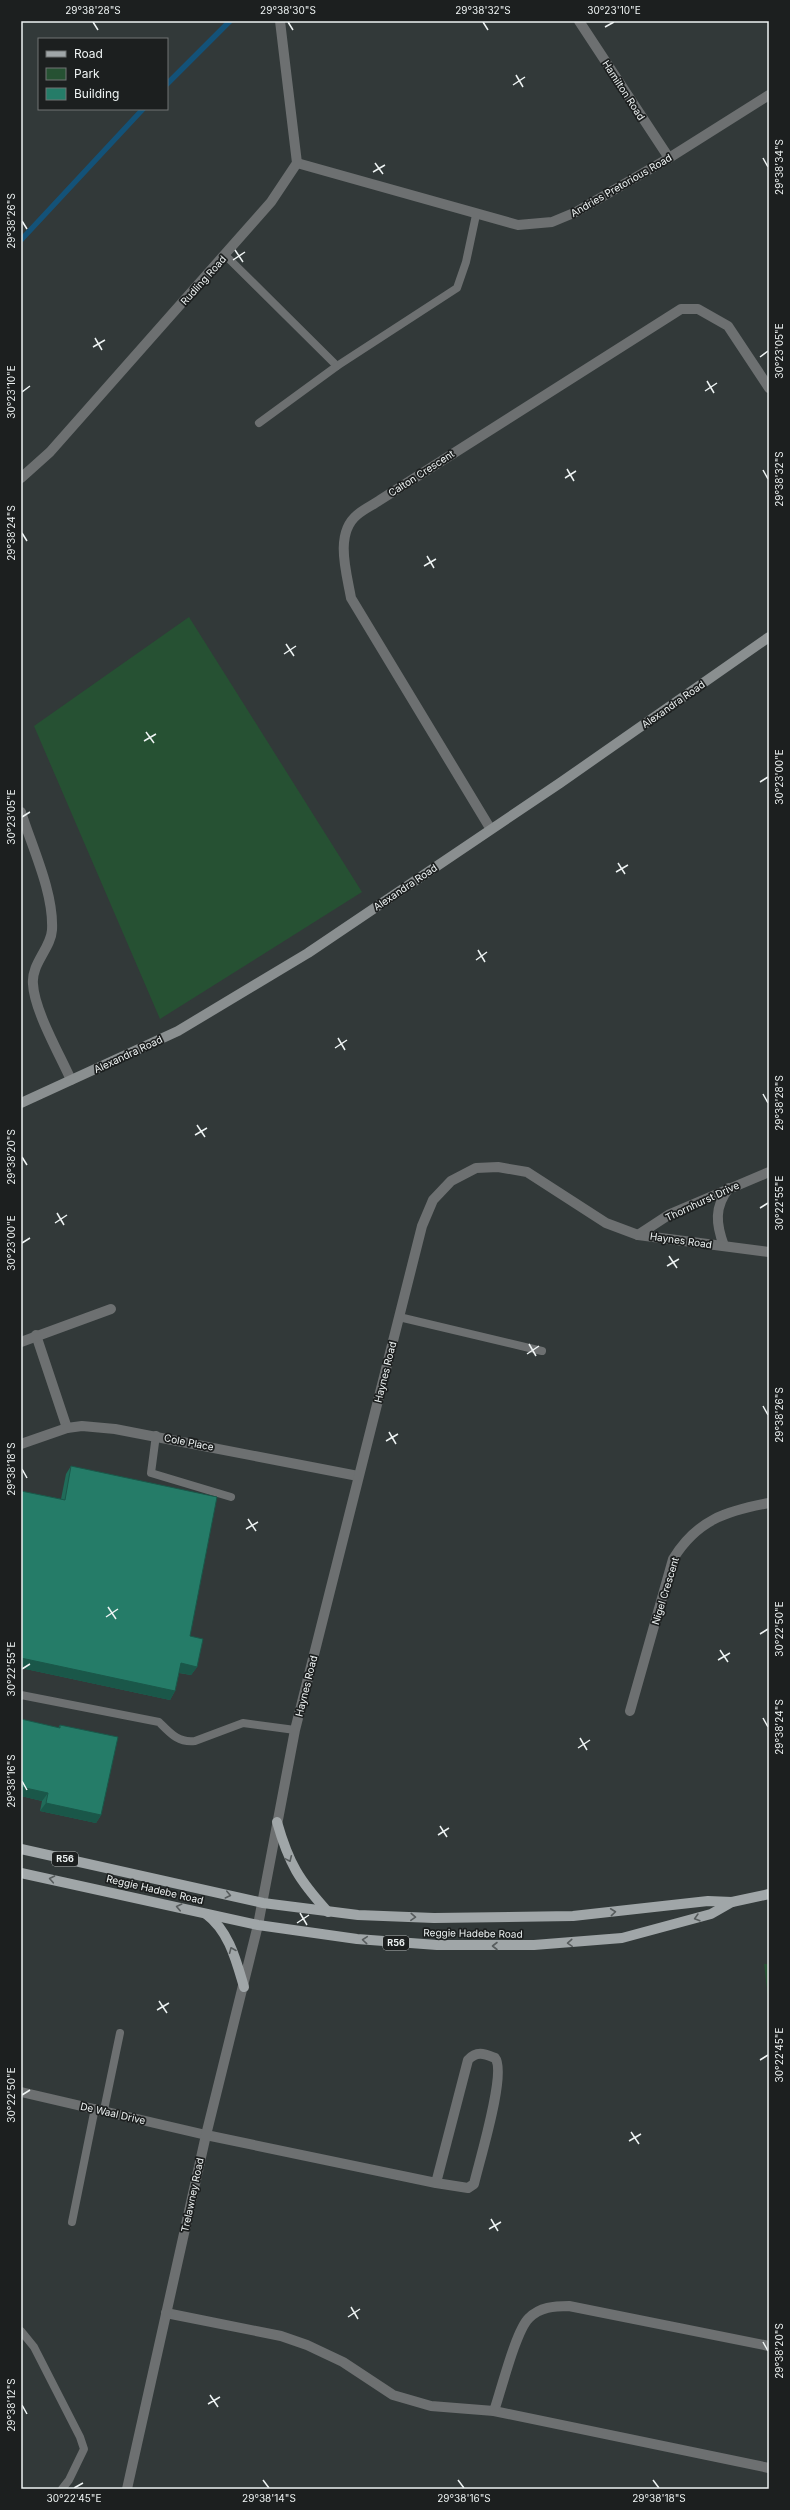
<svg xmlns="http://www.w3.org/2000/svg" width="790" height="2510" viewBox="0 0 790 2510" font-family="Inter,sans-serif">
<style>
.green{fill:#265133}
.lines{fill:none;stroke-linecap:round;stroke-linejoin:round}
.stream{stroke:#135278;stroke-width:5.5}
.lane{stroke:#6d7071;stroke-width:8}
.street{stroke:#6d7071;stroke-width:10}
.secondary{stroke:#8a8f90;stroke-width:10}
.primary{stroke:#a0a6a8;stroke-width:10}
.wall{fill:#206b59}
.shaded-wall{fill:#1a5749}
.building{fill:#257c68;stroke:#1a5749}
.oneway{stroke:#575c5d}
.ticks{fill:none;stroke:#eef3f3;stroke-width:1.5}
.labels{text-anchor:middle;stroke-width:3.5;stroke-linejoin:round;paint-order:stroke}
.shield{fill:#1c1f1f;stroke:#afb3b3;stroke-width:1}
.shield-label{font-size:9px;font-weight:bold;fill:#eef3f3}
.street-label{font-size:10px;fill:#eef3f3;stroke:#1c1f1f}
.neatline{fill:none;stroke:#eef3f3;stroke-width:1.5}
.ticks-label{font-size:10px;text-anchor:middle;fill:#eef3f3}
</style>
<rect width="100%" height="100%" fill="#323939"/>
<g class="green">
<polygon points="189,617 362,892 160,1019 34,726"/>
<polygon points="764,1964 769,1964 769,2005"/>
</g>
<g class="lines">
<g class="stream">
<polyline points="167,84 230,21"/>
<polyline points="21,240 143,109"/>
</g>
<g class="lane">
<polyline points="225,255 337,366"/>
<polyline points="259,423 337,366 457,288 466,262 476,215"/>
<polyline points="399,1317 542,1351"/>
<polyline points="156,1435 151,1473 231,1497"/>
<path d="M21 1695 159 1722C170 1733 178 1743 195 1741L243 1723 295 1730"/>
<polyline points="104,2110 120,2033"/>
<polyline points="72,2222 95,2108"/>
<polyline points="21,2331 34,2347 80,2437 84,2449 69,2480 62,2489"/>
</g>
<g class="street">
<polyline points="579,21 669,158"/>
<polyline points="297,163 518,225 552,222 576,212 669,158 769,95"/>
<polyline points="21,478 50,452 271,202 297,163 280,21"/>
<path d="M21 812C32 847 54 893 52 930 51 948 31 964 33 984 34 1010 60 1055 71 1080"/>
<path d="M490 828 351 598C347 574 334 534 357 515 364 509 373 505 380 500L681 309H698L728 326 769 388"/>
<polyline points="638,1235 670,1214 769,1172"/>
<path d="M724 1246C716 1224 714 1207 729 1188"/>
<polyline points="36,1335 67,1428"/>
<polyline points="21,1342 111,1309"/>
<polyline points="21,1444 67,1428 82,1426 115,1429 358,1476"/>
<path d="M630 1711 673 1559C697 1520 726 1511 769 1503"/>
<path d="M21 2092 206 2135 436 2183 468 2188 474 2184C479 2162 507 2072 495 2058 485 2054 477 2050 468 2060L436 2183"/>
<polyline points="166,2313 281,2336 307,2345 343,2362 393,2395 431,2406 494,2411 769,2468"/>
<path d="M494 2411C501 2391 516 2330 529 2318 540 2307 554 2306 569 2306L769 2346"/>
<polyline points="127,2489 206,2135 258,1925 295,1730 422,1226 433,1200 451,1181 476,1168 498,1167 527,1172 606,1223 638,1235 769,1252"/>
</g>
<polyline class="secondary" points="21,1103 178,1031 308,953 560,783 769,637"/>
<g class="primary">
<path d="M277 1822C289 1864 299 1880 328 1912"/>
<polyline points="21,1849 263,1903 358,1915 434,1918 573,1916 708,1901 732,1902 769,1894"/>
<polyline points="21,1873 258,1925 357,1939 437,1945 534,1945 622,1938 711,1914 732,1902"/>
<path d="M206 1914C229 1931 236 1960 244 1987"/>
</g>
</g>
<g class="wall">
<polygon points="71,1466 190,1636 197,1667 191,1675 179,1673 175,1691 170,1700 21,1668 21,1491 61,1499 66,1474"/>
<polygon points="21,1719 58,1728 60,1725 101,1815 96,1823 40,1811 42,1801 21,1796"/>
</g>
<g class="shaded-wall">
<polygon points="21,1658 175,1691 170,1700 21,1668"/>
<polygon points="181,1663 197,1667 191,1675 175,1672"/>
<polygon points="21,1787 48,1793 42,1801 21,1796"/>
<polygon points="46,1803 101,1815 96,1823 40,1811"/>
</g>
<g class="building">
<polygon points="71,1466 217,1497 190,1636 203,1639 197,1667 181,1663 175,1691 21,1658 21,1491 65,1500"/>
<polygon points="21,1719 60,1728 60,1725 118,1737 101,1815 46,1803 48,1793 21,1787"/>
</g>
<defs><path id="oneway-chevron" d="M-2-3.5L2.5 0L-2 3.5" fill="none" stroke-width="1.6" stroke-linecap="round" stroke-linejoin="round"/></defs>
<g class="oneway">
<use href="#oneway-chevron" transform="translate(289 1859) rotate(66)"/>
<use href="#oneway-chevron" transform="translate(52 1879) rotate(-169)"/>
<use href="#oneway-chevron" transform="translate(228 1895) rotate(13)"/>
<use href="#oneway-chevron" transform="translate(179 1907) rotate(-167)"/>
<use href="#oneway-chevron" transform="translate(613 1912) rotate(-6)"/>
<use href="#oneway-chevron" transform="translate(413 1917) rotate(3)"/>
<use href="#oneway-chevron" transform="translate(697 1918) rotate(164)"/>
<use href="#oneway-chevron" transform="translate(365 1940) rotate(-175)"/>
<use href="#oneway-chevron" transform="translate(570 1943) rotate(176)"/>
<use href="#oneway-chevron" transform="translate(495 1946) rotate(180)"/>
<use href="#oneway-chevron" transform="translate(232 1950) rotate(-113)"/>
</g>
<path class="ticks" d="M93 22 98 30M288 22 293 30M483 22 488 30M605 27 614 22M516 75 523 87M513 85 525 77M763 158 768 167M375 163 383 174M373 172 385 165M22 221 27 229M235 250 243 262M233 260 245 252M95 338 102 350M93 347 105 340M760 357 768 351M707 381 714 393M705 391 717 383M22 392 30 386M567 469 574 481M763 470 768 479M565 478 576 471M22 533 27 541M427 556 434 568M424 566 436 559M286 644 294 656M284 654 296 646M146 732 154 743M144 741 156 734M760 782 768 777M22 817 30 812M618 863 625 874M616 872 628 865M478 950 485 962M476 960 487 952M338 1038 345 1050M335 1048 347 1040M763 1094 768 1103M197 1125 205 1137M195 1135 207 1128M22 1157 27 1165M760 1208 768 1203M57 1213 64 1225M55 1223 67 1215M22 1243 30 1238M669 1256 677 1268M667 1266 679 1259M529 1344 536 1356M527 1354 539 1346M763 1406 768 1415M389 1432 396 1444M386 1441 398 1434M22 1469 27 1478M248 1519 256 1531M246 1529 258 1522M108 1607 116 1619M106 1617 118 1609M760 1634 768 1629M720 1650 728 1662M718 1660 730 1653M22 1669 30 1664M763 1718 768 1727M580 1738 587 1750M578 1748 590 1740M22 1781 27 1790M440 1826 447 1837M438 1835 449 1828M300 1913 307 1925M297 1923 309 1915M159 2001 167 2013M157 2010 169 2003M760 2060 768 2055M22 2095 30 2090M631 2132 639 2144M629 2141 641 2134M491 2219 498 2231M489 2229 501 2222M351 2307 358 2319M348 2317 360 2309M763 2342 768 2351M210 2395 218 2407M208 2404 220 2397M22 2405 27 2414M263 2480 269 2488M458 2480 464 2488M653 2480 659 2488M74 2488 83 2483"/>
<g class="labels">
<g class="shield">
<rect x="52" y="1852" width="26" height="14" rx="3"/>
<rect x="383" y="1936" width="26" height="14" rx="3"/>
</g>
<g class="shield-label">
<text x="65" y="1862">R56</text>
<text x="396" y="1946">R56</text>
</g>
<g class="street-label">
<text transform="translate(624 90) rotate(57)" y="4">Hamilton Road</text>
<text transform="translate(621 185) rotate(-30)" y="4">Andries Pretorious Road</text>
<text transform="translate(203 280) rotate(-48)" y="4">Rudling Road</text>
<text transform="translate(421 473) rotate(-33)" y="4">Calton Crescent</text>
<text transform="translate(673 704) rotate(-35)" y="4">Alexandra Road</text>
<text transform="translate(405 887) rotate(-34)" y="4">Alexandra Road</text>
<text transform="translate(128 1054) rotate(-25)" y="4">Alexandra Road</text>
<text transform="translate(702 1201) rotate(-25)" y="4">Thornhurst Drive</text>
<text transform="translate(681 1240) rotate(8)" y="4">Haynes Road</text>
<text transform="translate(385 1372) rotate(-76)" y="4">Haynes Road</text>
<text transform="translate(189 1442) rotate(11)" y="4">Cole Place</text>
<text transform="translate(665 1591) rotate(-73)" y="4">Nigel Crescent</text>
<text transform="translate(306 1686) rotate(-76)" y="4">Haynes Road</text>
<text transform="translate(155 1889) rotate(13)" y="4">Reggie Hadebe Road</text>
<text transform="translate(473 1933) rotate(1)" y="4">Reggie Hadebe Road</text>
<text transform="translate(113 2113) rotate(13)" y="4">De Waal Drive</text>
<text transform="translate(192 2195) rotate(-78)" y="4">Trelawney Road</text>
</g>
</g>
<rect width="790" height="2510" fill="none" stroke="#1c1f1f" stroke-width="44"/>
<rect x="38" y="38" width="130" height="72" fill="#1c1f1f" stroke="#707474"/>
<rect x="46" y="51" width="20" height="6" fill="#a0a6a8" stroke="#707474"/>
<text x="74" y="58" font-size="12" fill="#eef3f3">Road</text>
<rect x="46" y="68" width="20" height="12" fill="#265133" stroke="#707474"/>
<text x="74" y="78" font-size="12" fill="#eef3f3">Park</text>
<rect x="46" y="88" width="20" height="12" fill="#257c68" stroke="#707474"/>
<text x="74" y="98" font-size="12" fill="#eef3f3">Building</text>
<rect x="22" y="22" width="746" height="2466" class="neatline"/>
<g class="ticks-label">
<text x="93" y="14">29°38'28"S</text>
<text x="288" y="14">29°38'30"S</text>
<text x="483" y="14">29°38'32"S</text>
<text x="614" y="14">30°23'10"E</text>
<text transform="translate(779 167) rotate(-90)" y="4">29°38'34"S</text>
<text transform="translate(11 221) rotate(-90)" y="4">29°38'26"S</text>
<text transform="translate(779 351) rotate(-90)" y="4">30°23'05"E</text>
<text transform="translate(11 392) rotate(-90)" y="4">30°23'10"E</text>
<text transform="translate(779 479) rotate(-90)" y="4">29°38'32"S</text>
<text transform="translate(11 533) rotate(-90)" y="4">29°38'24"S</text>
<text transform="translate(779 777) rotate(-90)" y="4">30°23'00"E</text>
<text transform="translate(11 817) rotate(-90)" y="4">30°23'05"E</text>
<text transform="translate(779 1103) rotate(-90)" y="4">29°38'28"S</text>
<text transform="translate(11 1157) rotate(-90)" y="4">29°38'20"S</text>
<text transform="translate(779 1203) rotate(-90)" y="4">30°22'55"E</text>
<text transform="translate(11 1243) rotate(-90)" y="4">30°23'00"E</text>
<text transform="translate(779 1415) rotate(-90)" y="4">29°38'26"S</text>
<text transform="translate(11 1469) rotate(-90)" y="4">29°38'18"S</text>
<text transform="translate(779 1629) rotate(-90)" y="4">30°22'50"E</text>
<text transform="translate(11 1669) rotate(-90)" y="4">30°22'55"E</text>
<text transform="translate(779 1727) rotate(-90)" y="4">29°38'24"S</text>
<text transform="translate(11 1781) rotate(-90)" y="4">29°38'16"S</text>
<text transform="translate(779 2055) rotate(-90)" y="4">30°22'45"E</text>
<text transform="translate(11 2095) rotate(-90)" y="4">30°22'50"E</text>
<text transform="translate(779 2351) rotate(-90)" y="4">29°38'20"S</text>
<text transform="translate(11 2405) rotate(-90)" y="4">29°38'12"S</text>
<text x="74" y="2502">30°22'45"E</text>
<text x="269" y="2502">29°38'14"S</text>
<text x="464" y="2502">29°38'16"S</text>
<text x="659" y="2502">29°38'18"S</text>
</g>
</svg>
